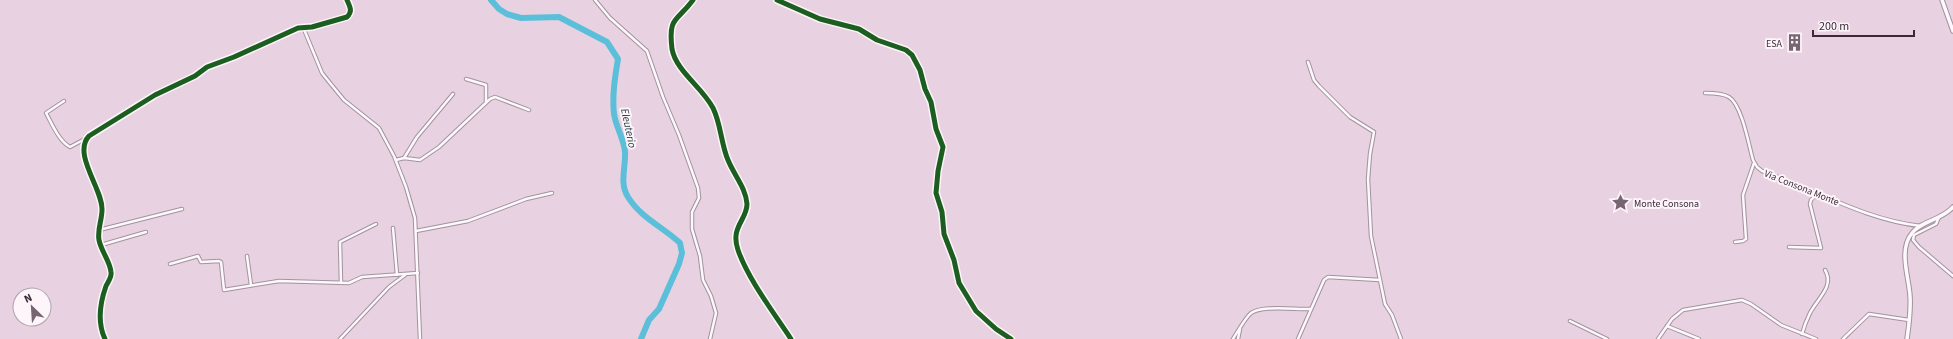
<svg xmlns="http://www.w3.org/2000/svg" width="1953" height="339" viewBox="0 0 1953 339" font-family="'Source Sans 3',sans-serif">
<style>
.lines{fill:none;stroke-linecap:round;stroke-linejoin:round}
.river{stroke:#5cbfda;stroke-width:6}
.minor-casing{stroke:#a3929e;stroke-width:4.5}
.tertiary-casing{stroke:#a3929e;stroke-width:5.5}
.secondary-casing{stroke:#a3929e;stroke-width:5.5}
.minor{stroke:#fcf8fb;stroke-width:2.5}
.tertiary{stroke:#fcf8fb;stroke-width:3.5}
.secondary{stroke:#fcf8fb;stroke-width:3.5}
.cycleway-casing{stroke:#fdf5fa;stroke-width:8}
.cycleway{stroke:#1b5e20;stroke-width:5}
.labels{text-anchor:middle;stroke-width:4;stroke-linejoin:round;paint-order:stroke}
.poi-label{font-size:10px;fill:#3a2a36;stroke:#fdf5fa;text-anchor:end}
.street-label{font-size:10px;fill:#3a2a36;stroke:#fdf5fa}
.water-label{font-size:11px;font-style:italic;fill:#1f363c;stroke:#fdf5fa}
</style>
<rect width="100%" height="100%" fill="#e8d2e2"/>
<g class="lines">
<path class="river" d="M491 0 499 9 507 14 521 18 559 17 607 42 618 59C615 77 612 95 614 114 616 127 624 139 625 152 626 167 619 183 628 197 641 218 663 227 680 243L682 253 679 264 659 309 649 320 641 339"/>
<defs>
<g id="minor">
<polyline points="595,0 610,18 647,51 663,97 679,135 698,188 699,198 692,212 692,229 700,256 703,280 711,296 716,313 710,339"/>
<polyline points="777,0 820,19 859,29 877,40 906,50 912,55 920,70 925,89 931,102 936,129 943,147 938,171 936,193 942,212 944,234 954,260 959,283 976,311 996,329 1011,339"/>
<polyline points="303,27 322,73 330,83 344,100 379,128 394,156 406,187 415,218 420,339"/>
<polyline points="1308,62 1314,80 1319,86 1350,117 1374,132 1370,154 1368,179 1371,236 1385,304 1392,315 1401,339"/>
<polyline points="466,79 486,85 486,102"/>
<path d="M1705 93C1712 93 1722 93 1729 97 1742 105 1749 146 1753 160L1757 167 1762 171C1814 189 1865 220 1921 226"/>
<path d="M64 101 46 113C52 124 59 141 70 147L85 139"/>
<polyline points="404,158 417,137 453,94"/>
<polyline points="396,160 404,158 420,160 439,147 490,99 495,97 529,110"/>
<polyline points="1939,217 1936,224 1914,235 1913,240 1919,247 1953,276"/>
<polyline points="393,228 397,275"/>
<polyline points="99,230 182,209"/>
<polyline points="416,231 468,221 526,199 552,193"/>
<polyline points="1735,242 1743,241 1746,239 1743,195 1754,163"/>
<polyline points="101,245 146,232"/>
<polyline points="1789,247 1821,248 1810,204 1811,200 1818,193"/>
<polyline points="247,256 251,285"/>
<polyline points="170,264 198,256 201,262 219,261 221,262 224,290 279,281 349,283 362,277 418,273"/>
<polyline points="341,283 340,242 376,224"/>
<polyline points="1570,321 1607,339"/>
<polyline points="1667,326 1699,339"/>
<path d="M1802 334C1804 327 1807 319 1810 313 1817 299 1835 286 1825 270"/>
<path d="M105 339C97 322 100 303 106 286 108 282 112 277 111 272 110 261 101 251 99 240 97 230 102 220 102 210 103 189 72 154 89 136L155 95 195 76 207 67 234 57 298 28 312 27 347 17C353 11 350 7 347 0"/>
<polyline points="340,339 389,287 405,275"/>
<path d="M1233 339C1238 331 1243 322 1249 315 1258 304 1297 310 1311 309"/>
<polyline points="1238,339 1240,329"/>
<polyline points="1298,339 1324,280 1328,277 1380,280"/>
<polyline points="1658,339 1672,319 1683,310 1742,300 1751,304 1781,325 1816,339"/>
<polyline points="1843,339 1869,314 1909,320"/>
</g>
<g id="tertiary">
<path d="M693 0C677 22 668 16 672 49 676 71 702 87 713 108 721 124 721 144 728 160 734 175 746 188 747 204 747 220 730 227 738 250 748 279 774 313 791 339"/>
<polyline points="1942,0 1953,31"/>
</g>
<path id="secondary" d="M1907 339C1909 325 1911 310 1910 296 1909 277 1898 250 1912 233 1921 221 1942 220 1953 207"/>
</defs>
<use href="#minor" class="minor-casing"/>
<use href="#tertiary" class="tertiary-casing"/>
<use href="#secondary" class="secondary-casing"/>
<use href="#minor" class="minor"/>
<use href="#tertiary" class="tertiary"/>
<use href="#secondary" class="secondary"/>
<defs>
<g id="cycleway">
<path d="M693 0C677 22 668 16 672 49 676 71 702 87 713 108 721 124 721 144 728 160 734 175 746 188 747 204 747 220 730 227 738 250 748 279 774 313 791 339"/>
<polyline points="777,0 820,19 859,29 877,40 906,50 912,55 920,70 925,89 931,102 936,129 943,147 938,171 936,193 942,212 944,234 954,260 959,283 976,311 996,329 1011,339"/>
<path d="M105 339C97 322 100 303 106 286 108 282 112 277 111 272 110 261 101 251 99 240 97 230 102 220 102 210 103 189 72 154 89 136L155 95 195 76 207 67 234 57 298 28 312 27 347 17C353 11 350 7 347 0"/>
</g>
</defs>
<use href="#cycleway" class="cycleway-casing"/>
<use href="#cycleway" class="cycleway"/>
</g>
<defs>
<symbol id="building-bare" viewBox="-9 -9 18 18"><path d="M-4-6H4V6H1V3H-1V6H-4ZM-2.5-4.3h1.7v1.8h-1.7ZM.8-4.3h1.7v1.8H.8ZM-2.5-1h1.7V.8h-1.7ZM.8-1h1.7V.8H.8Z" fill="#776572" stroke="#fdf5fa" stroke-width="2.5" paint-order="stroke"/></symbol>
<symbol id="sight-bare" viewBox="-9 -9 18 18"><path d="M0-6L1.8-2.2L6-1.7L2.9 1.2L3.7 5.4L0 3.3L-3.7 5.4L-2.9 1.2L-6-1.7L-1.8-2.2Z" fill="#776572" stroke="#fdf5fa" stroke-width="2.5" paint-order="stroke"/></symbol>
</defs>
<g fill-rule="evenodd">
<use href="#building-bare" x="1782" y="30" width="25" height="25"/>
<use href="#sight-bare" x="1608" y="190" width="25" height="25"/>
</g>
<g class="labels">
<g class="poi-label">
<text x="1782" y="47">ESA</text>
<text x="1634" y="207" text-anchor="start">Monte Consona</text>
</g>
<g class="street-label">
<text transform="translate(1802 187) rotate(22)" y="4">Via Consona Monte</text>
</g>
<g class="water-label">
<text transform="translate(629 128) rotate(78)" y="4">Eleuterio</text>
</g>
</g>
<g transform="translate(32 307) rotate(335)"><circle r="19" fill="#fdf5fa" stroke="#afa4ac"/>
<path d="M0-3L7 15L0 10L-7 15Z" fill="#776572"/>
<text y="-6" font-size="11" font-weight="bold" text-anchor="middle" fill="#3a2a36">N</text>
</g>
<path d="M1813 30v6h101v-6" fill="none" stroke="#3a2a36" stroke-width="2"/>
<text x="1819" y="30" font-size="12" fill="#3a2a36" stroke="#fdf5fa" stroke-width="3" paint-order="stroke">200 m</text>
</svg>
